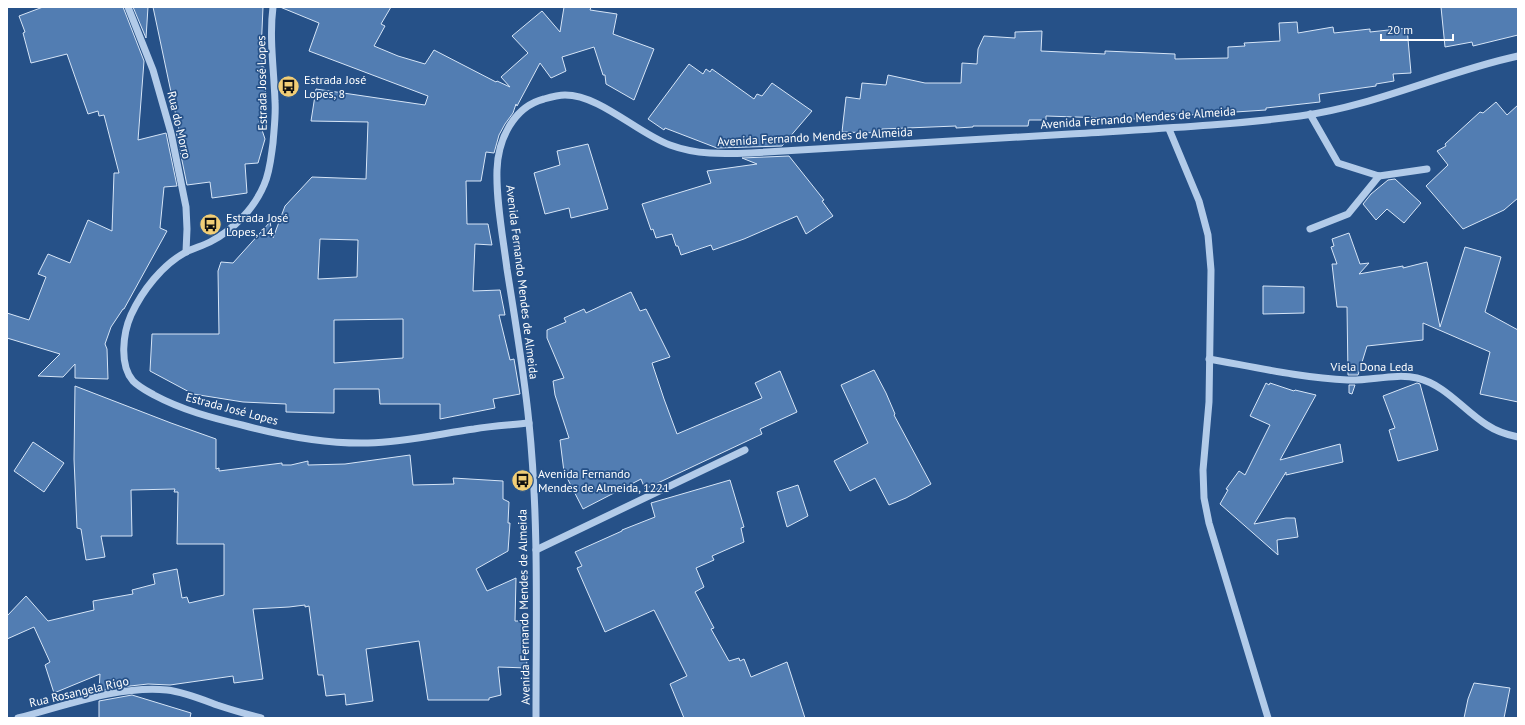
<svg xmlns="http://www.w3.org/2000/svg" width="1525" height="725" viewBox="0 0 1525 725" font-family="'PT Sans',sans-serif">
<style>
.building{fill:#527db2;stroke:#d6e5f7;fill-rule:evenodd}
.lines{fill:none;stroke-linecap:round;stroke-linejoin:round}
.minor{stroke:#b2cbe9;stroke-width:7}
.labels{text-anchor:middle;stroke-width:3.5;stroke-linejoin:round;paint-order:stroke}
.poi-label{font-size:12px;fill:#fff;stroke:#265188;text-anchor:start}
.street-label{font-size:12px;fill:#fff;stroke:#265188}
</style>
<rect width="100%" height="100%" fill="#265188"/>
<g class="building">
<polygon points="43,7 123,7 144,61 138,140 166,133 177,186 164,187 160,228 167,231 124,309 123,309 111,327 105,344 107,349 108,379 75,378 75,364 63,377 38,376 60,354 7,338 7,313 29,320 46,277 38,274 48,254 70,263 88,220 112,231 114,173 119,173 104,115 99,116 98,111 88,114 67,54 31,63 23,33 25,32 19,16"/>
<polygon points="133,7 148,7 146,38"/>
<polygon points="153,7 263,7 261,53 262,53 262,67 264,67 267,120 259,121 265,139 258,163 245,164 247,193 212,198 210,182 187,185 176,131 179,130"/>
<path d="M280 7H391L381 24 385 26 374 46 398 56 425 64 434 50 496 82 497 81 510 87 501 77 528 53 512 36 542 11 560 32 564 7H591L590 10 617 14 613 34 654 49 634 100 606 84 605 75H603L594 47 562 57 566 71 551 78 540 63 517 106 516 104 513 113 505 124 499 135 494 153 486 152 481 181H466L467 224H488L492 245 475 244 473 291 500 290 505 315H499L510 360 514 359 520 394 493 399 495 408 440 419V404H380L379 389H334V413L286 412V404L243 402 193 394 150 371 152 334H219L218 271 221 262 233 263 270 222 273 238 285 206 312 177 366 179 368 122 311 121 316 89 425 105 428 96 309 51 319 23ZM320 239 358 240 357 277 318 279ZM403 319V358L334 363V320Z"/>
<polygon points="1441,7 1518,7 1518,35 1473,46 1472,42 1445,47"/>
<polygon points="1297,22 1298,33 1333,27 1334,33 1370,29 1370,32 1407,28 1411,73 1393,74 1394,81 1376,84 1376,86 1319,94 1320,102 1266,108 1266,110 1189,115 1154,114 1154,116 1136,115 1136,119 1046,116 1046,120 1029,120 1028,126 973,126 973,127 956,128 956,126 882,129 882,133 842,132 846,97 860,99 862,83 886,85 888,75 925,83 961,83 962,63 977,64 978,49 984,36 1015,38 1015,32 1042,31 1041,51 1105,54 1105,51 1175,54 1175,59 1228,58 1228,47 1245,46 1244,43 1280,41 1279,23"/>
<polygon points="689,64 703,74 706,69 710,72 712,69 754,99 757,94 762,96 772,83 812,111 782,146 717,148 665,128 664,130 648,119"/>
<polygon points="1496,102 1507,115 1518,105 1518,198 1504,210 1463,229 1426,186 1448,165 1437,151 1446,146 1445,144 1480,112 1483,113"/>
<polygon points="588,144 608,209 571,218 569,208 545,214 534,173 560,165 557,151"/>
<polygon points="789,156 824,200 822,201 833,216 806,234 797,216 744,239 713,250 711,245 681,255 678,246 676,246 672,234 656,238 653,229 651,230 642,204 711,183 707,171 757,164 742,158"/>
<polygon points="1395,179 1421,203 1404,223 1387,209 1376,220 1363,204 1371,194 1388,180"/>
<polygon points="1349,233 1360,264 1369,263 1359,274 1403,266 1403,268 1427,262 1440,327 1465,247 1501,257 1485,312 1518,330 1518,402 1480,394 1490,352 1423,323 1423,340 1367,346 1358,375 1348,375 1347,307 1337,307 1332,264 1337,264 1331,247 1334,246 1332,239"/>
<polygon points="1263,286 1304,287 1304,313 1263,314"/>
<polygon points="631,292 640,311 646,309 670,357 652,363 664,399 677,434 762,398 755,383 780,371 797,412 760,429 762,434 645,489 641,479 583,509 564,472 560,440 569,438 555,395 553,381 564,378 547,338 547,330 566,322 564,318 584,309 586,313"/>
<polygon points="874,370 886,393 895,414 894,415 931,484 906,498 889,505 875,478 850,491 834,461 868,443 841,385"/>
<polygon points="1266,383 1269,385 1270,383 1294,391 1295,390 1316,395 1280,460 1340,444 1343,462 1286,475 1286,472 1254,524 1286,518 1295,518 1298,537 1277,540 1278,555 1220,504 1228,490 1226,489 1239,471 1245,475 1270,425 1250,416"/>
<polygon points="1417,383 1420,384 1438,450 1398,461 1389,430 1395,428 1383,396"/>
<polygon points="1349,385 1355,385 1352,394 1349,393"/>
<polygon points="75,386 171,423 216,439 216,469 219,468 219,471 282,463 282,465 291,465 308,461 308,465 345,464 410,455 413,485 454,484 453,478 503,481 503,499 509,502 508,523 510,523 508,551 476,569 487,591 516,578 515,621 525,621 527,668 498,667 501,695 489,698 489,700 428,700 419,641 366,649 373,701 346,705 345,694 326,696 323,675 318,675 309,606 305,607 305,605 289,607 253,609 263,679 234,683 233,676 170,685 148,684 130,686 99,691 100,674 54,693 45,665 50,662 34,627 7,639 7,616 26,596 48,621 94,610 93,601 133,594 132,590 155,584 153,574 177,569 182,598 187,597 189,603 224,595 224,544 177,544 178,492 174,492 175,489 131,490 132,536 101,536 105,557 86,560 81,529 77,528 74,459"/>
<polygon points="33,442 64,463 44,492 14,471"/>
<polygon points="730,480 744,527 741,528 744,542 712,556 714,560 696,568 704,587 695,592 714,628 711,629 729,661 739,658 740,661 744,659 751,677 787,662 805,718 684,718 670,684 687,676 654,610 605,632 577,568 582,566 575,552 622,531 622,530 655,517 651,503"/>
<polygon points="798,485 808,516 787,527 777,492"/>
<polygon points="1474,683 1510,688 1504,718 1464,718 1468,699"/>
<polygon points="132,695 191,713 190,718 99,718 99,701"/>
</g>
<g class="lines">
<g class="minor">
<polyline points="128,7 153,70 171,133 186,207 187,229 186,252"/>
<path d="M273 7C269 38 274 70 275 101 276 115 274 129 273 143 271 157 270 172 264 185 254 209 233 230 210 242 202 246 194 248 186 252 162 265 142 291 131 315 123 333 119 365 133 381 139 387 147 391 154 395 182 410 212 418 242 425 283 436 326 444 368 443 404 442 439 434 474 429 492 426 511 425 529 423"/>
<polyline points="1310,114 1338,163 1379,176 1427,169"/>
<polyline points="1169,129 1199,201 1208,235 1211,270 1209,402 1203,470 1204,498 1209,523 1268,718"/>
<polyline points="1310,229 1348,214 1379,176"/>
<path d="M1209 359C1254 367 1303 378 1348 380 1370 381 1396 373 1417 378 1446 385 1463 410 1487 425 1496 431 1508 435 1518 437"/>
<polyline points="536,550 745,450"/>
<path d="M18 718C65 706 119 685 167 690 184 692 201 699 217 705 232 710 246 714 261 718"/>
<path d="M536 718C536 620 539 521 529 423 524 372 515 320 507 269 503 237 496 202 497 170 498 140 513 107 544 99 551 97 558 95 565 95 600 95 637 133 670 145 697 155 723 154 751 153 858 146 964 140 1070 134 1147 129 1224 126 1300 116 1375 106 1444 72 1518 56"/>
</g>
</g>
<defs>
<symbol id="bus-disc" viewBox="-11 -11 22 22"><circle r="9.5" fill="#f2ce76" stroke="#265188"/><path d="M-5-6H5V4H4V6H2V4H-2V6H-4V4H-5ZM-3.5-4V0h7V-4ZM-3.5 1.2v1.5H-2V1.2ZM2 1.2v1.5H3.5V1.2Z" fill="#111"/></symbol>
</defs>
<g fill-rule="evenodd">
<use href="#bus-disc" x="276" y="74" width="25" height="25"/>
<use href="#bus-disc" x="198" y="212" width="25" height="25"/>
<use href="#bus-disc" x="510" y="468" width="25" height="25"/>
</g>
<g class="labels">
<g class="poi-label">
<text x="304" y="84">Estrada José<tspan x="304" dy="14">Lopes, 8</tspan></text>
<text x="226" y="222">Estrada José<tspan x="226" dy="14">Lopes, 14</tspan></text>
<text x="538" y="478">Avenida Fernando<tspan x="538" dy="14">Mendes de Almeida, 1221</tspan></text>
</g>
<g class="street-label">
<text transform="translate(262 83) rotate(-91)" y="4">Estrada José Lopes</text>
<text transform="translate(1138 118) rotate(-4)" y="4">Avenida Fernando Mendes de Almeida</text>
<text transform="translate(179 125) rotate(77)" y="4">Rua do Morro</text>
<text transform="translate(815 137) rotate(-3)" y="4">Avenida Fernando Mendes de Almeida</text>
<text transform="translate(522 282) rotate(83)" y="4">Avenida Fernando Mendes de Almeida</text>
<text x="1372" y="371">Viela Dona Leda</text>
<text transform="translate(232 409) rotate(15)" y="4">Estrada José Lopes</text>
<text transform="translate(524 607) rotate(-91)" y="4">Avenida Fernando Mendes de Almeida</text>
<text transform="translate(79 692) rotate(-13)" y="4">Rua Rosangela Rigo</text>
</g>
</g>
<rect width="1525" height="725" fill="none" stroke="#ffffff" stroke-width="16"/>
<path d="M1381 34v6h72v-6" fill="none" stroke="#ffffff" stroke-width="2"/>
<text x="1387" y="34" font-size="12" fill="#ffffff" stroke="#265188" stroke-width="3" paint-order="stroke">20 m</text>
</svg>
